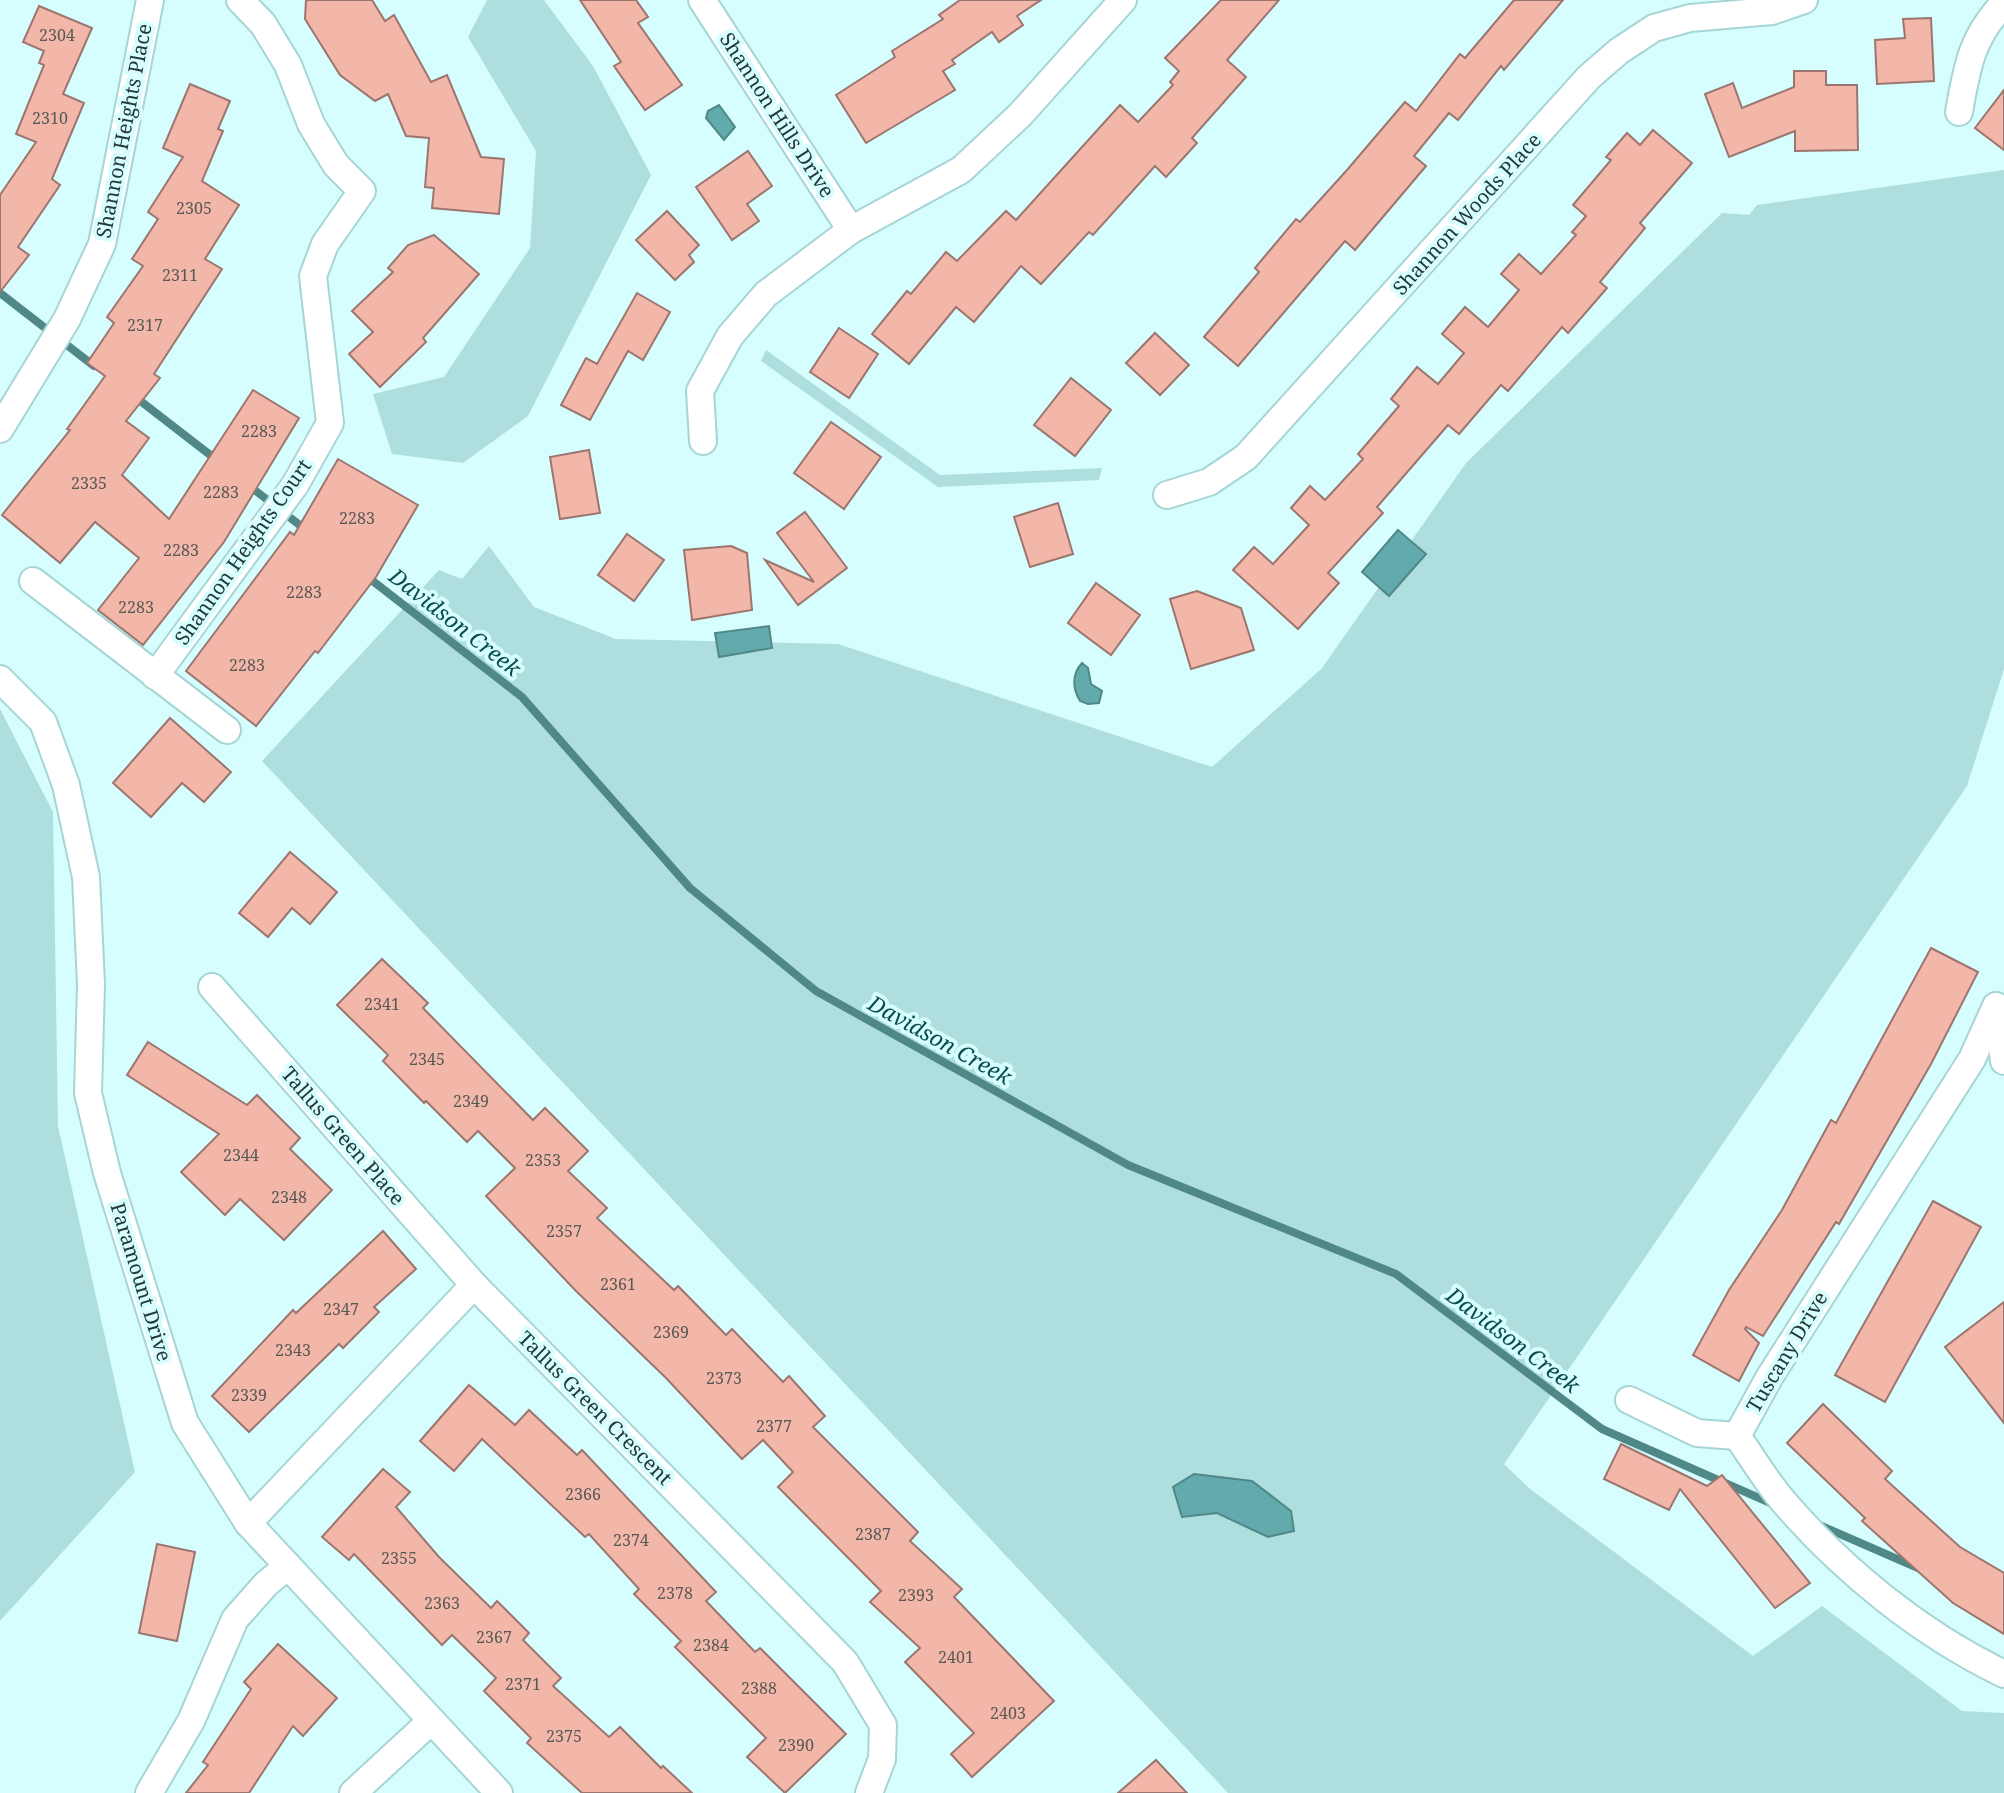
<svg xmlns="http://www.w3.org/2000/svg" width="2004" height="1793" viewBox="0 0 2004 1793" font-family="'Noto Serif',serif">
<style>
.green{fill:#afdedf}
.water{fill:#62aaab;stroke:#508888;stroke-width:2}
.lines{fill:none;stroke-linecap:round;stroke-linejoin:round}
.stream{stroke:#508888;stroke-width:8}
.building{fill:#f3b7aa;stroke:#9c766e;stroke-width:2}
.minor-casing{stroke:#a6d5d6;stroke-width:30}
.minor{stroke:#fff;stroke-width:26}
.labels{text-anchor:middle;stroke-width:8;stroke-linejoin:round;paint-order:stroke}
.number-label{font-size:16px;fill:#585854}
.street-label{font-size:20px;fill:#253838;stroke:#d7fefe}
.water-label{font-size:22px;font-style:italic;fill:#0a4d4e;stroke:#d7fefe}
</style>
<rect width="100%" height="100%" fill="#d7fefe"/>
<g class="green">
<polygon points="487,0 544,0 593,66 651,175 528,416 463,463 392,454 373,394 444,377 530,248 536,151 468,37"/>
<polygon points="2004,170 2004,669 1967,786 1504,1464 1529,1488 1753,1656 1822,1606 1962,1711 2004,1713 2004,1793 1228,1793 262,761 439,570 462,579 489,546 534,607 616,639 838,644 1212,767 1322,668 1466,463 1722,213 1749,215 1757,205"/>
<polygon points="766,350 940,475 1102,468 1099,480 938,487 761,361"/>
<polygon points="0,709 53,812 58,1126 135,1472 0,1621"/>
</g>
<g class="water">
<polygon points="719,105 735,127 724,140 706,118 708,111"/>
<polygon points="1398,530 1426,554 1389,596 1362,572"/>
<polygon points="769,626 772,648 719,657 715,633"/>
<path d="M1082 663 1088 668 1091 684 1102 691 1099 703 1088 704 1080 701C1072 688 1072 674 1082 663Z"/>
<polygon points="1194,1474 1252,1481 1291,1511 1294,1531 1268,1537 1217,1513 1182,1517 1173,1487"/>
</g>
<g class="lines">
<g class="stream">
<polyline points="0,293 94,366"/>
<polyline points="134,396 218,461"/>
<polyline points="247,484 306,530"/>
<polyline points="365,575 522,697 690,888 816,991 1128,1165 1396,1274 1602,1429 1775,1505"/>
<polyline points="1817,1524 1918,1568"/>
</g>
</g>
<g class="building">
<polygon points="306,0 372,0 385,21 394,15 431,82 447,75 481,157 504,159 499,214 432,208 434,188 425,187 429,138 406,136 388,94 375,101 340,75 305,19"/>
<polygon points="580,0 636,0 648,17 638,23 682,85 645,110 614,66 621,62"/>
<polygon points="960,0 1041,0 1017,16 1023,25 999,42 992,32 952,60 955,64 943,71 955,90 866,143 836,95 895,57 892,51 943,19 939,15"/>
<polygon points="1221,0 1279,0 1227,60 1246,77 1192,138 1197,143 1166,177 1155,166 1093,235 1089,232 1041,284 1021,266 974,322 956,307 909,364 872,334 907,291 911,294 946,252 957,261 1006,211 1016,220 1120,105 1138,122 1173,85 1170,82 1179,71 1165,58"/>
<polygon points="1514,0 1563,0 1504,70 1501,66 1458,120 1449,113 1414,156 1426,166 1355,250 1345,241 1238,366 1204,337 1259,272 1255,268 1296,219 1300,222 1347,170 1405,102 1416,111 1460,54 1465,58"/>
<polygon points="39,6 92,28 63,94 84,103 52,179 60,185 18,247 29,255 0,292 0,195 36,142 16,134 44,65 39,63 44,51 23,42"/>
<polygon points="1931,18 1934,81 1877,84 1875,40 1905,38 1903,19"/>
<polygon points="1794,71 1826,71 1826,85 1857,85 1858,150 1795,151 1795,131 1729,157 1705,94 1733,83 1742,108 1794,87"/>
<polygon points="190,84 230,101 218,129 223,131 202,181 239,205 205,259 222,269 154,374 160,378 126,421 149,438 122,475 169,519 253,390 299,418 224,542 143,645 98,610 139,558 95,522 60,563 2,515 70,430 67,429 105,376 87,363 114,323 107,317 143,266 132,259 158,219 148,212 183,157 163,148"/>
<polygon points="2004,90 2004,150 1975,128"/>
<polygon points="1653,130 1692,163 1640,223 1645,228 1600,282 1607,288 1568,333 1562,327 1508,391 1501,385 1459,434 1448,425 1377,507 1383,513 1328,573 1339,583 1298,629 1233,570 1254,547 1273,564 1309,525 1291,508 1310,486 1325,500 1363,459 1358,454 1399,406 1391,399 1417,367 1438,384 1464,353 1442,334 1465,307 1488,327 1519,290 1501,274 1519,254 1541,274 1576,235 1572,232 1586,216 1573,205 1611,160 1606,157 1627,133 1640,145"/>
<polygon points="748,151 772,186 747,204 759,221 732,240 696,187"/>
<polygon points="667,211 699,245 689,255 694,262 675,280 636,240"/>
<polygon points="434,235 479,274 423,338 426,342 380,387 349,354 373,332 352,311 393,272 388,268 408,245"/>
<polygon points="637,293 670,312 643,360 628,351 590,420 561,405 586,358 597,364"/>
<polygon points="839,328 878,354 849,398 810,372"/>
<polygon points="1155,333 1189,365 1160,395 1126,363"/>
<polygon points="1071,378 1111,410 1075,456 1034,425"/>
<polygon points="831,422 881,457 844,509 794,473"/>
<polygon points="589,450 600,513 560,519 550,457"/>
<polygon points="338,459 418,505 376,577 318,653 315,651 256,726 186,671 290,532 294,535"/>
<polygon points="1058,503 1073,554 1030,567 1014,517"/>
<polygon points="805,512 847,568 798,605 765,560 814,582 777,533"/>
<polygon points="627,534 664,560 634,601 598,575"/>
<polygon points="731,546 747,553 752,610 692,620 684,550"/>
<polygon points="1096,583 1140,615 1111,655 1068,623"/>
<polygon points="1197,591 1241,608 1254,650 1191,669 1170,599"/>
<polygon points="170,718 231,772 204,802 182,783 151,817 113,783"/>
<polygon points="290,852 337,892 310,924 292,908 268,937 239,913"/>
<polygon points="1931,948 1978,972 1931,1064 1839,1224 1836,1222 1763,1336 1746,1327 1745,1329 1759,1343 1739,1381 1693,1355 1729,1290 1782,1210 1831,1120 1836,1123"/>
<polygon points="382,959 428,1003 423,1008 533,1120 545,1108 588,1151 568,1171 607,1208 597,1218 674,1290 678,1286 726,1335 732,1329 783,1382 789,1376 825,1416 813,1427 918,1532 910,1541 962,1589 954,1597 1054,1701 972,1777 951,1754 974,1733 905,1662 920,1648 870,1602 881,1591 778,1487 793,1472 763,1440 742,1459 666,1378 575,1290 486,1196 515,1168 478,1131 467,1142 426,1101 424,1103 383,1061 388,1055 337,1005"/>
<polygon points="148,1042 247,1105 257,1095 300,1138 290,1149 332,1190 284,1240 240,1199 225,1215 181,1172 219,1134 127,1075"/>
<polygon points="1933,1201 1981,1227 1885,1402 1835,1375"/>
<polygon points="383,1231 416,1269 374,1307 379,1312 343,1348 339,1344 249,1432 212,1396 293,1310 296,1313"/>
<polygon points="2004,1302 2004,1423 1945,1347"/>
<polygon points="469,1385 515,1425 529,1410 577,1455 582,1450 716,1592 706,1601 755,1652 760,1648 846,1734 785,1793 747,1757 766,1738 675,1647 681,1641 634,1594 639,1589 589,1534 585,1537 482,1439 454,1471 420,1441"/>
<polygon points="1823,1404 1892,1471 1885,1479 1960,1547 2004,1573 2004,1634 1953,1603 1862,1521 1865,1518 1787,1443"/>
<polygon points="1621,1444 1707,1486 1722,1475 1810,1583 1775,1608 1680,1489 1669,1510 1604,1479"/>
<polygon points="383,1469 410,1492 396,1507 439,1557 491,1608 497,1601 529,1633 523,1640 561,1678 553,1686 609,1737 620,1727 661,1768 663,1766 692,1793 582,1793 527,1743 531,1738 484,1691 496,1678 452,1635 442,1645 354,1554 349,1560 322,1537"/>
<polygon points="157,1544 195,1552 177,1641 139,1633"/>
<polygon points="278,1644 337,1698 303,1736 293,1726 249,1793 186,1793 208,1765 203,1762 251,1689 244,1682"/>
<polygon points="1156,1760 1187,1793 1118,1793"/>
</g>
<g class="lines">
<defs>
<g id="minor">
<polyline points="702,0 851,230"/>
<path d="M1959 112C1967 67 1971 38 2004 3"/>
<polyline points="0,429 67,319 102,244 150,0"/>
<polyline points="703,441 700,391 730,336 766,294 851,230 961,170 1020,115 1123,0"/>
<polyline points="1167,495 1209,482 1246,457 1589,77 1619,51 1654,28 1690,18 1772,11 1804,0"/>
<polyline points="33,581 227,730"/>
<polyline points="155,676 295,485 330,423 313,276 325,244 362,191 336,165 311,124 288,65 263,24 240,0"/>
<polyline points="0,679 43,722 66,785 86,877 91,984 88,1093 107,1173 185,1423 248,1523 499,1793"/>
<polyline points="212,987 474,1285 845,1662 883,1725 882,1759 869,1793"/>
<path d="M1996 1006 1972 1059 1769 1378 1737 1436C1752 1457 1766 1481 1783 1501 1843 1571 1921 1634 2004 1674"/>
<polyline points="1996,1006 2004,1061"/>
<polyline points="1629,1400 1697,1433 1737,1436"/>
<polyline points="248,1523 474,1285"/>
<polyline points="149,1793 191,1721 235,1619 266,1584 288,1566"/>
<polyline points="353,1793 431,1721"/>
</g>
</defs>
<use href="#minor" class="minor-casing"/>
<use href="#minor" class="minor"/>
</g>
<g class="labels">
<g class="number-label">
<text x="57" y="41">2304</text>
<text x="50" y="124">2310</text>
<text x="194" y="214">2305</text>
<text x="180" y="281">2311</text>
<text x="145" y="331">2317</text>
<text x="259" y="437">2283</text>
<text x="89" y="489">2335</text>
<text x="221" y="498">2283</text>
<text x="357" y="524">2283</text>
<text x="181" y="556">2283</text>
<text x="304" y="598">2283</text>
<text x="136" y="613">2283</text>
<text x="247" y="671">2283</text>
<text x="382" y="1010">2341</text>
<text x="427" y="1065">2345</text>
<text x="471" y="1107">2349</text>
<text x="241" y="1161">2344</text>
<text x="543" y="1166">2353</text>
<text x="289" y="1203">2348</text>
<text x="564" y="1237">2357</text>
<text x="618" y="1290">2361</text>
<text x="341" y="1315">2347</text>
<text x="671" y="1338">2369</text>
<text x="293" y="1356">2343</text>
<text x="724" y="1384">2373</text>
<text x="249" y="1401">2339</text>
<text x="774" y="1432">2377</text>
<text x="583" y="1500">2366</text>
<text x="873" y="1540">2387</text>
<text x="631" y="1546">2374</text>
<text x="399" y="1564">2355</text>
<text x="675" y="1599">2378</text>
<text x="916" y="1601">2393</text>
<text x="442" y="1609">2363</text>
<text x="494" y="1643">2367</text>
<text x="711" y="1651">2384</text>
<text x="956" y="1663">2401</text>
<text x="523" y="1690">2371</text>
<text x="759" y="1694">2388</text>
<text x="1008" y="1719">2403</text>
<text x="564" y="1742">2375</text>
<text x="796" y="1751">2390</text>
</g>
<g class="street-label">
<text transform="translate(777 115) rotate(57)" y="7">Shannon Hills Drive</text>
<text transform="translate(124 131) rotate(-79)" y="7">Shannon Heights Place</text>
<text transform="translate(1467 214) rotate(-48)" y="7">Shannon Woods Place</text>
<text transform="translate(243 552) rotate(-55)" y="7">Shannon Heights Court</text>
<text transform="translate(343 1136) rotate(49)" y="7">Tallus Green Place</text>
<text transform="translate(141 1282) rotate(73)" y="7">Paramount Drive</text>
<text transform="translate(1787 1352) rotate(-59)" y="7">Tuscany Drive</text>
<text transform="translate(595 1408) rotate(45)" y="7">Tallus Green Crescent</text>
</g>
<g class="water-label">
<text transform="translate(455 622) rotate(38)" y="8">Davidson Creek</text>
<text transform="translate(940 1040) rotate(29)" y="8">Davidson Creek</text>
<text transform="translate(1513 1340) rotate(37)" y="8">Davidson Creek</text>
</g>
</g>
</svg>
